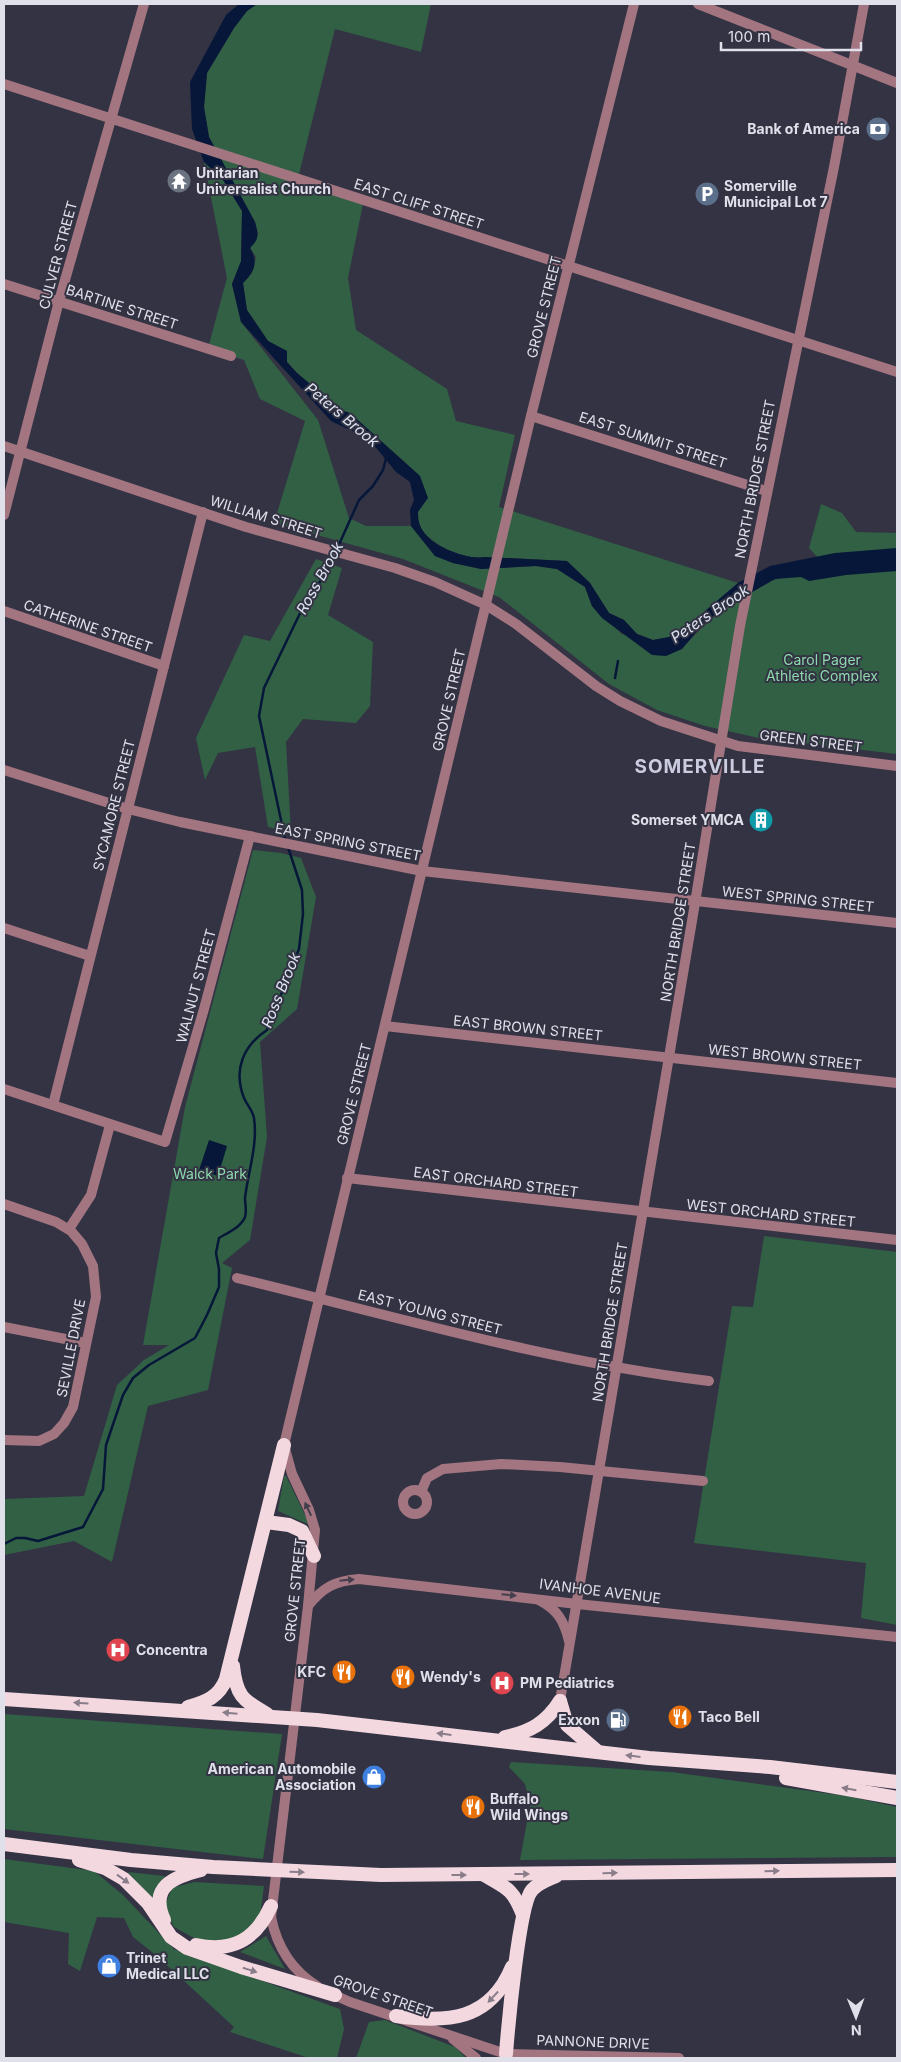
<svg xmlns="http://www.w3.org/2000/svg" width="901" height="2062" viewBox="0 0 901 2062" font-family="Inter,sans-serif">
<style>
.green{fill:#316045}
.water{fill:#061739}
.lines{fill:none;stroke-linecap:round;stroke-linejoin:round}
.stream{stroke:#061739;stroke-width:2.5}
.minor{stroke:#a27581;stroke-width:10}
.tertiary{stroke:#a27581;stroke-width:10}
.trunk{stroke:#f4d8e0;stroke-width:14}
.oneway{fill:#443d4c}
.oneway2{fill:#8a7d8a}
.labels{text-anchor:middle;stroke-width:4;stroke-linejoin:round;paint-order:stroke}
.poi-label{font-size:14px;font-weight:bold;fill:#dfe0ea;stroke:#333343;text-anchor:start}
.street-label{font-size:14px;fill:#dfe0ea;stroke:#333343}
.park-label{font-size:14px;fill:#8ddaad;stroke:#333343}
.water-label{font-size:15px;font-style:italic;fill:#dce4f2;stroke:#333343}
.district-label{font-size:19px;font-weight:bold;letter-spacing:1px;fill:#cbcce0;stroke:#333343}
</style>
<rect width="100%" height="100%" fill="#333343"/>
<g class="green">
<path d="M257 4H431L421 52 335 29 298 178 364 199 348 278 356 330 447 389 456 421 515 435 499 507 738 583 697 618 669 637 653 640 637 634 624 620 609 613 590 583 567 561 485 557C466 561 426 544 419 524 414 510 419 491 420 476L350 413 341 410 297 373 287 362V351L268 341 247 310 243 283 252 273 256 257 250 248 258 234 255 222 209 137 204 107 207 73 234 28 247 11Z"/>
<path d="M204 162 223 180 242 211 241 262 232 284 241 322 318 420 349 518 366 526H411L435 556 453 563 481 569 536 566 557 569 585 587 592 606 622 634 682 649C702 625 746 586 777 579 795 574 816 576 835 576L809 548 821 504 842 513 856 532 897 533V754L759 738 705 726 657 710 609 684 499 597 403 559 274 523 305 421 260 399 244 360 208 348 227 278Z"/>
<polygon points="316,559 342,568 328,615 373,642 370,706 356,723 303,719 286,742 291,833 268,827 255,747 218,753 205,780 196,738 244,635 270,641"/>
<polygon points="253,850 281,853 301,858 316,897 297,1009 260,1042 267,1137 250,1240 222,1263 232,1268 208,1390 148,1406 112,1562 74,1541 4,1555 4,1499 84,1496 117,1385 144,1360 169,1345 143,1345 185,1107"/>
<polygon points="764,1236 897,1252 897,1625 861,1618 866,1563 694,1543 732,1306 753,1307"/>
<polygon points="284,1476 286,1476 310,1525 278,1511"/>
<polygon points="4,1714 282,1734 263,1859 4,1829"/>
<polygon points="511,1762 671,1772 847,1796 897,1807 897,1857 520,1860 530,1805 525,1784 509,1767"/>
<polygon points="4,1859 94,1871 123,1895 174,1949 340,2009 344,2029 337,2058 309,2058 230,2032 234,2027 157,1956 133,1937 124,1918 97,1917 80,1971 68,1964 69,1933 4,1922"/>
<polygon points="128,1872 165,1876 157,1887 152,1900"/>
<polygon points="194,1882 264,1886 260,1916 243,1935 224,1943 201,1942 174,1927 164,1908 172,1888"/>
<polygon points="266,1936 285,1969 240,1952"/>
<polygon points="385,2020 455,2047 466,2058 356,2058 369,2022"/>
</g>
<g class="water">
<path d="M239 4H257L247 11 234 28 207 73 204 107 209 137 255 222C258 233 260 239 250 248 259 263 254 272 243 283L247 310 268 341 287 351V362L297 373 341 410 350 413 420 476 428 498 418 512C418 519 419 525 423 531 433 547 467 560 485 557L567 561 590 583 609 613 624 620 637 634 653 640 669 637 697 618 738 583 770 566 835 553 897 548V571L846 575 809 581 801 577 775 579 718 612 701 626 682 649 666 656 652 655 602 618 592 606 585 587 557 569 536 566 481 569 453 563 435 556 411 526 410 510 414 500 410 482 396 472 369 439 331 421 241 322 232 284 241 261 242 211 223 180 204 162 192 129 190 82 226 15Z"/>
<polygon points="209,1140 227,1146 218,1176 199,1170"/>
</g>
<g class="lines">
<g class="stream">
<polyline points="337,549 359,500 373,486 383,470 386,458"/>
<polyline points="615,678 618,661"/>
<polyline points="285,839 259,716 264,688 304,605 326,573 335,554"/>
<path d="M4 1544 16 1538H25L38 1541 83 1527 103 1489 106 1445 123 1395 133 1378 149 1365 195 1338 207 1315 219 1287V1269L216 1253 219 1238C229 1232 241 1227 245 1217 247 1211 245 1204 245 1198 248 1172 258 1145 254 1118 253 1111 247 1105 244 1098 233 1070 243 1046 267 1030L299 949 303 914 302 890 288 847"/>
</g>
<g class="minor">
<polyline points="698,4 897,83"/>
<polyline points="4,84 897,372"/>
<polyline points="4,284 231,356"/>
<polyline points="531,416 766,491"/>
<polyline points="4,446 246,527 395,568 435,582 486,605 516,624 596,686 620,701 661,721 738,746 897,766"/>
<polyline points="4,515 59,301 144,4"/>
<polyline points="4,611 164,666"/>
<polyline points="4,770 128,809 180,822 422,871 897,923"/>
<polyline points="4,928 90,956"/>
<polyline points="385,1026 897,1083"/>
<polyline points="4,1089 165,1142 204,1009 250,836"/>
<polyline points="53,1105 203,512"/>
<polyline points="347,1178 897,1240"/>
<polyline points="4,1204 56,1222 71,1231 82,1244 93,1266 96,1297 73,1407 64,1423 54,1434 39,1441 4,1440"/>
<polyline points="69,1229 91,1195 110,1125"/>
<path d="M237 1278C394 1316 549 1362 709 1381"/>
<polyline points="4,1327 86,1343"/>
<circle cx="415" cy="1502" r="12"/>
<polyline points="421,1492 427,1478 443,1469 501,1464 560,1467 703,1481"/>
<polyline points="577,1604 897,1637"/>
<polyline points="308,1606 315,1530 309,1510 292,1474 284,1445 531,416 634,4"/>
<polyline points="506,2054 679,2058"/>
</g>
<g class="tertiary">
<path d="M539 1600C558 1610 564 1621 569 1641"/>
<polyline points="560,1701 694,909 740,626 834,167 864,4"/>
<path d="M317 1986C291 1970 277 1947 271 1917L308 1606C323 1587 335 1581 359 1579L577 1604"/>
<polyline points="330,1993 350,2002 506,2054 506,2058"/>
<polyline points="453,2039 476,2058"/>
</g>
<g class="trunk">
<polyline points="266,1522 289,1525 302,1531 314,1556"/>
<path d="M233 1666C236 1695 242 1700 267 1714"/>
<polyline points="4,1699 317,1720 649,1758 770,1767 897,1782"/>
<polyline points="560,1701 567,1725 597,1751"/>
<path d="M188 1707C206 1702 219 1697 226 1679L284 1445"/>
<path d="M505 1737C530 1732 546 1723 560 1701"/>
<polyline points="786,1778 897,1798"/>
<polyline points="4,1844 131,1860 213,1867 381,1875 897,1870"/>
<polyline points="79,1860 105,1868 124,1879 148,1903 171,1937 187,1948 241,1967 335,1995"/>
<path d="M484 1875C507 1888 513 1889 523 1915"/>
<path d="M164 1920C149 1887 173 1877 201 1870"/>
<path d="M196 1945C233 1953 256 1939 271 1906"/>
<path d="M396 2016C447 2023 490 2021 512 1967"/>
<path d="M506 2054C508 2028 519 1904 532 1890 538 1883 547 1880 556 1876"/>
</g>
</g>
<defs><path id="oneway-solid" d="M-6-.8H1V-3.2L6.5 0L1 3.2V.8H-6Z" transform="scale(1.25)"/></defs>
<g class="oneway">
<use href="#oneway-solid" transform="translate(308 1509) rotate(-115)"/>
<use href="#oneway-solid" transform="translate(347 1580) rotate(-6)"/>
<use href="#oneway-solid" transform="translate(509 1595) rotate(6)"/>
</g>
<g class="oneway2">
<use href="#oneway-solid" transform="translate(81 1703) rotate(-176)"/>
<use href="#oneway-solid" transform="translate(230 1713) rotate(-175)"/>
<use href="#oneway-solid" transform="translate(444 1734) rotate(-173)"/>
<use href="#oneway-solid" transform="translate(633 1756) rotate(-173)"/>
<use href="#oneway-solid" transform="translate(849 1789) rotate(-170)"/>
<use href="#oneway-solid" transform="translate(772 1871) rotate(-1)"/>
<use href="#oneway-solid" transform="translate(297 1872) rotate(2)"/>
<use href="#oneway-solid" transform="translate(610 1873) rotate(-1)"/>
<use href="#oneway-solid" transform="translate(522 1874)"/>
<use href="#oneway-solid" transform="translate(459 1875)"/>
<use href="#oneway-solid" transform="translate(123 1879) rotate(36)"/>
<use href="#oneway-solid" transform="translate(250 1970) rotate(18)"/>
<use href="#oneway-solid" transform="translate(493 1997) rotate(133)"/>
</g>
<defs>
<symbol id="bank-disc" viewBox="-11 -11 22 22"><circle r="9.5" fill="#5c6f8a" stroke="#333343"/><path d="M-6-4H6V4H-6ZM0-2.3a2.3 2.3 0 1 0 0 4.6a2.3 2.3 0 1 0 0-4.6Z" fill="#fff"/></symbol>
<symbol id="temple-disc" viewBox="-11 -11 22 22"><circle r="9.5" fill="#6b7280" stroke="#333343"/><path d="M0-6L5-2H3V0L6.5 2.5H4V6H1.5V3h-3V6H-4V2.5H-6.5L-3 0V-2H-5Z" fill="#fff"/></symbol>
<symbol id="parking-disc" viewBox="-11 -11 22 22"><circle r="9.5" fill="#5c6f8a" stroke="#333343"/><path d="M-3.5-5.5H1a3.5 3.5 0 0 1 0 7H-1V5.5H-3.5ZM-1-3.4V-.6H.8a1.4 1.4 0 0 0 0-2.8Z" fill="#fff"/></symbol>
<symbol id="building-disc" viewBox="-11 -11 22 22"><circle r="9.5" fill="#0f9aa8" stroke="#333343"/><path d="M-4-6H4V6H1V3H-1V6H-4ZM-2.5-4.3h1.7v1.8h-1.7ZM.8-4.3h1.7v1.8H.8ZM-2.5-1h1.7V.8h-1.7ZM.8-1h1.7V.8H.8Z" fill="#fff"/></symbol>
<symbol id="hospital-disc" viewBox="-11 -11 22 22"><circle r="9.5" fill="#e0444e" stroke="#333343"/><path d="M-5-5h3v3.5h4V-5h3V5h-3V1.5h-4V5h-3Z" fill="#fff"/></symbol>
<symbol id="restaurant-disc" viewBox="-11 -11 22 22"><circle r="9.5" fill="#e8710a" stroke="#333343"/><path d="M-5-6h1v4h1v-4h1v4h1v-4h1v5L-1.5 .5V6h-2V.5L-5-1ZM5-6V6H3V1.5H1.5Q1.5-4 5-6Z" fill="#fff"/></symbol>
<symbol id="fuel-disc" viewBox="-11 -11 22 22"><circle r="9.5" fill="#5c6f8a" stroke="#333343"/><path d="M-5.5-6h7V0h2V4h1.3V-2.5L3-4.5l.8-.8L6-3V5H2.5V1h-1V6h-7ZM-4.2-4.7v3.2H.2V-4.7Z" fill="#fff"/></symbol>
<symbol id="shop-disc" viewBox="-11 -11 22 22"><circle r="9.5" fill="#3f7fe0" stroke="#333343"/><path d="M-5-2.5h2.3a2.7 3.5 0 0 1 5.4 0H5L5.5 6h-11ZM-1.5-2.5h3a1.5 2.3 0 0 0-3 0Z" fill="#fff"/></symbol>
</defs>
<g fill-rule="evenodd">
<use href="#bank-disc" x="864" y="115" width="28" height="28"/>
<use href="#temple-disc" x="165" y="167" width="28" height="28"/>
<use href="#parking-disc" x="693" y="180" width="28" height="28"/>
<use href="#building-disc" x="747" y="806" width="28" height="28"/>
<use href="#hospital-disc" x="104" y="1636" width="28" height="28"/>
<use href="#restaurant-disc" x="330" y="1658" width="28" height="28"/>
<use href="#restaurant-disc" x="389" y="1663" width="28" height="28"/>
<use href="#hospital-disc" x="488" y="1669" width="28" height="28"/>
<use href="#restaurant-disc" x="666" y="1703" width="28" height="28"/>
<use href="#fuel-disc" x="604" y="1706" width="28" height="28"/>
<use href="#shop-disc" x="360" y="1763" width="28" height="28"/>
<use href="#restaurant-disc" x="459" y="1793" width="28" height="28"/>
<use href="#shop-disc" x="95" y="1952" width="28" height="28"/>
</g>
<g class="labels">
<g class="poi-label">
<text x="860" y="134" text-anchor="end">Bank of America</text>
<text x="196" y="178">Unitarian<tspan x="196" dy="16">Universalist Church</tspan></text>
<text x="724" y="191">Somerville<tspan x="724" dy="16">Municipal Lot 7</tspan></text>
<text x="744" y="825" text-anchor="end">Somerset YMCA</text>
<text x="136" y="1655">Concentra</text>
<text x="326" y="1677" text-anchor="end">KFC</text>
<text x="420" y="1682">Wendy's</text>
<text x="520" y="1688">PM Pediatrics</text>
<text x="698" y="1722">Taco Bell</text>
<text x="600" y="1725" text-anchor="end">Exxon</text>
<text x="356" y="1774" text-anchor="end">American Automobile<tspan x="356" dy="16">Association</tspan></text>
<text x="490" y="1804">Buffalo<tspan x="490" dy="16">Wild Wings</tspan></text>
<text x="126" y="1963">Trinet<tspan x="126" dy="16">Medical LLC</tspan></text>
</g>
<g class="street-label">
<text transform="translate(419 204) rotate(18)" y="5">EAST CLIFF STREET</text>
<text transform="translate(58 255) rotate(-75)" y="5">CULVER STREET</text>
<text transform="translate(122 307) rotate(18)" y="5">BARTINE STREET</text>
<text transform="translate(544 307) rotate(-76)" y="5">GROVE STREET</text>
<text transform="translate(653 440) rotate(18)" y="5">EAST SUMMIT STREET</text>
<text transform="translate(755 479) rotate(-79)" y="5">NORTH BRIDGE STREET</text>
<text transform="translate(266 517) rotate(17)" y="5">WILLIAM STREET</text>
<text transform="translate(88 626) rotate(19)" y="5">CATHERINE STREET</text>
<text transform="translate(449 700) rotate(-77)" y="5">GROVE STREET</text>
<text transform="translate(811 741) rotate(7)" y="5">GREEN STREET</text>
<text transform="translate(114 805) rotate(-76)" y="5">SYCAMORE STREET</text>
<text transform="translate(348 842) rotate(11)" y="5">EAST SPRING STREET</text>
<text transform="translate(798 899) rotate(6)" y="5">WEST SPRING STREET</text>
<text transform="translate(678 922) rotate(-81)" y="5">NORTH BRIDGE STREET</text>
<text transform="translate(196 986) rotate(-75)" y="5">WALNUT STREET</text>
<text transform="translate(528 1028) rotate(6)" y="5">EAST BROWN STREET</text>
<text transform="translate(785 1057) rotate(6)" y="5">WEST BROWN STREET</text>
<text transform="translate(354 1094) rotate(-76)" y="5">GROVE STREET</text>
<text transform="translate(496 1182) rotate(7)" y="5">EAST ORCHARD STREET</text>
<text transform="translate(771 1213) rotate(6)" y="5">WEST ORCHARD STREET</text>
<text transform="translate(430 1312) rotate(14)" y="5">EAST YOUNG STREET</text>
<text transform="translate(610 1322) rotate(-81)" y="5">NORTH BRIDGE STREET</text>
<text transform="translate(71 1348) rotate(-79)" y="5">SEVILLE DRIVE</text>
<text transform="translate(295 1590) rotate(-84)" y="5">GROVE STREET</text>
<text transform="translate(600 1591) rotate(7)" y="5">IVANHOE AVENUE</text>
<text transform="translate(383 1996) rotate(19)" y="5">GROVE STREET</text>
<text transform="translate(593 2042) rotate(2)" y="5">PANNONE DRIVE</text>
</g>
<g class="park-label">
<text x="822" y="665">Carol Pager<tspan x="822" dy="16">Athletic Complex</tspan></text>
<text x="210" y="1179">Walck Park</text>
</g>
<g class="water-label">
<text transform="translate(342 415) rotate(40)" y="5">Peters Brook</text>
<text transform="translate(320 578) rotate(-61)" y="5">Ross Brook</text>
<text transform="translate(710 614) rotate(-34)" y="5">Peters Brook</text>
<text transform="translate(281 990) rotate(-68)" y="5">Ross Brook</text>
</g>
<g class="district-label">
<text x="700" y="773">SOMERVILLE</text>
</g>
</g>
<rect width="901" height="2062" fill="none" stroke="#dfe0ea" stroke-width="10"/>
<g transform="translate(856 2017) rotate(179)" stroke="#333343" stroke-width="4" paint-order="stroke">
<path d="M0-4L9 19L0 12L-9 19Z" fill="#dfe0ea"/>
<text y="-8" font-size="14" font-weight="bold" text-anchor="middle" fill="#dfe0ea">N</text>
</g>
<path d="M721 42v8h140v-8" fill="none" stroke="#dfe0ea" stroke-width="2.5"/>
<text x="728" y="42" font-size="15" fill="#dfe0ea" stroke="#333343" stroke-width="4" paint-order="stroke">100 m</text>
</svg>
